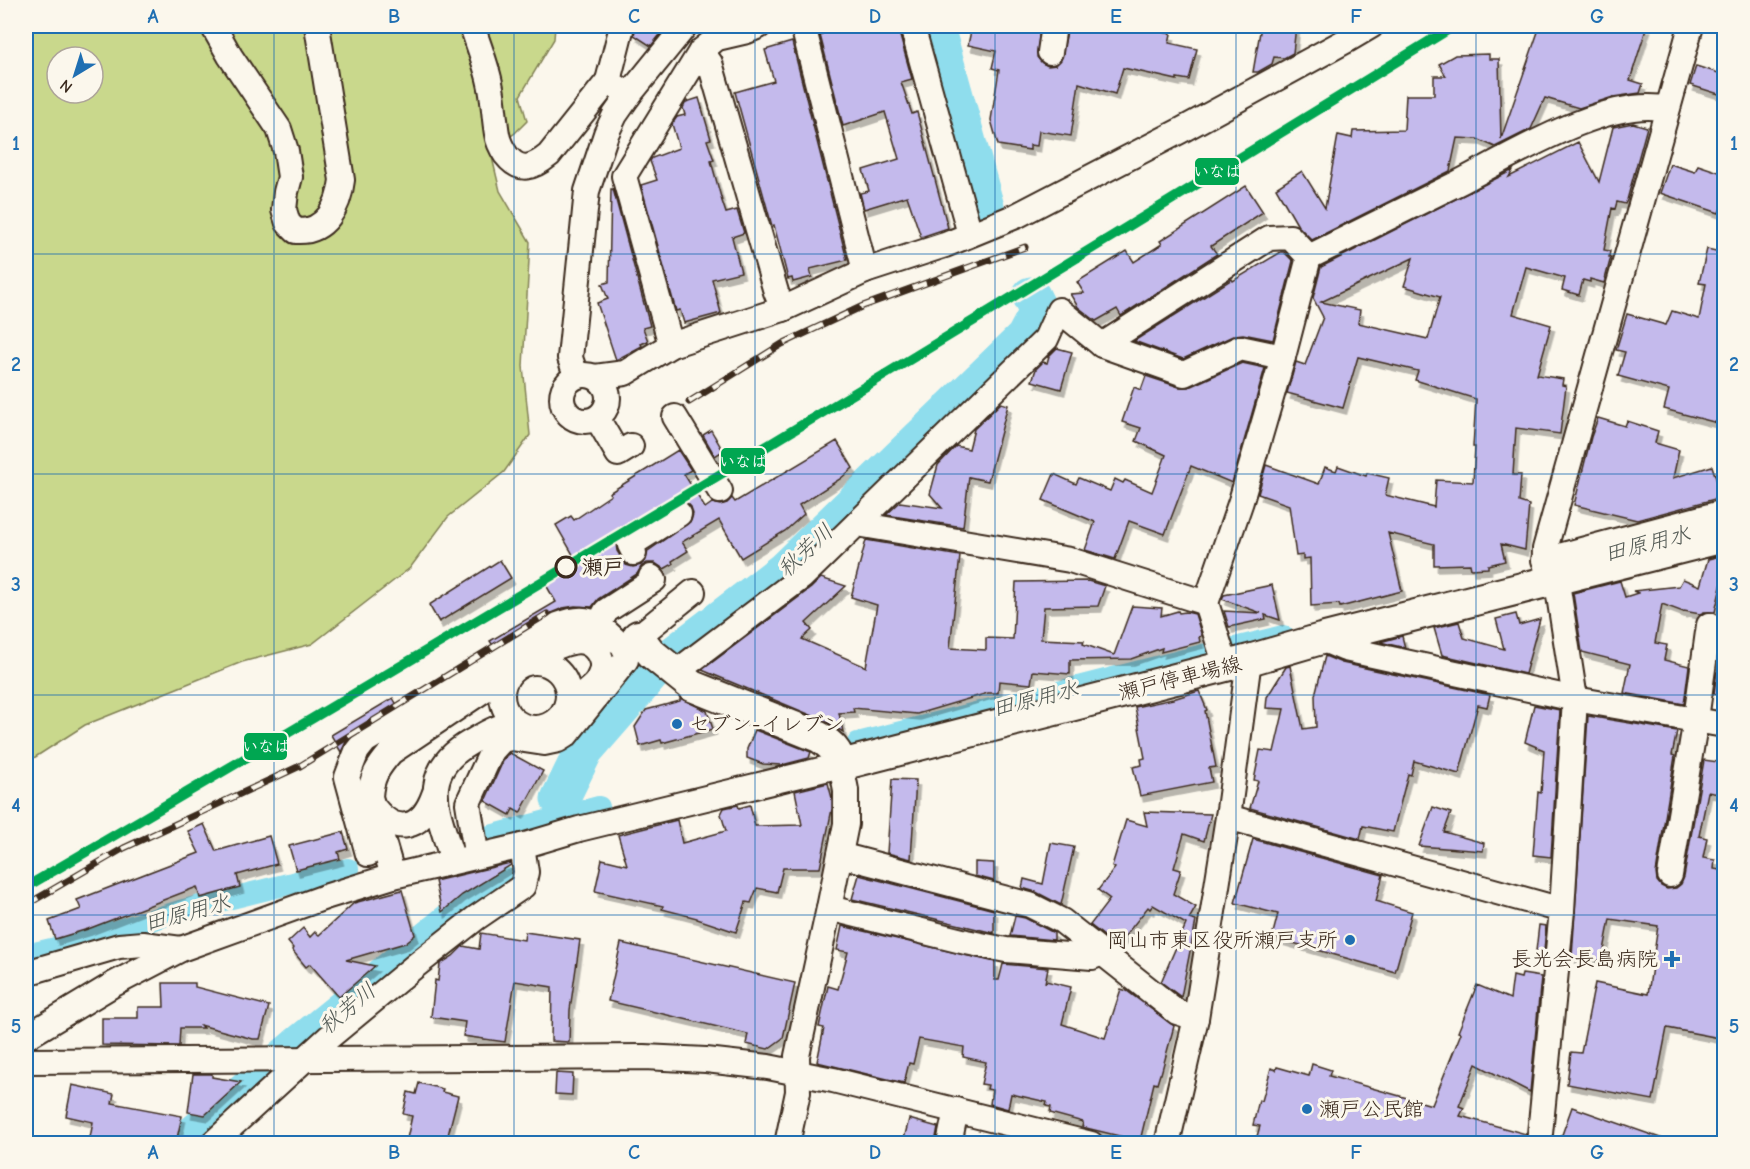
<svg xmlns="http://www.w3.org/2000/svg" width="1750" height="1169" viewBox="0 0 1750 1169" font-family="'Comic Neue','Klee One',sans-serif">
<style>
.green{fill:#c9d88c;stroke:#828155;stroke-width:1.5;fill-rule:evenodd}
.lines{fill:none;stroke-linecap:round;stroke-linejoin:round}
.canal{stroke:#8fdded;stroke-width:22}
.river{stroke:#8fdded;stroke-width:39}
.building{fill:#c4baec;stroke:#3b2a1e;stroke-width:1.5;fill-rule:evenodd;filter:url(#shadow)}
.minor-casing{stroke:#3b2a1e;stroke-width:28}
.major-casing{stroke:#3b2a1e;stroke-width:34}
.minor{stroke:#fbf7ec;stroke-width:24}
.major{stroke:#fbf7ec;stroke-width:30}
.rail-casing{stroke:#3b2a1e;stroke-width:7}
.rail{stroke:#fbf7ec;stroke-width:4.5;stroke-dasharray:14;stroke-linecap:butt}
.rail-1-casing{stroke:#fbf7ec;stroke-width:15}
.rail-1{stroke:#00a651;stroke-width:10}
.grid{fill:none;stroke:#1f6fb2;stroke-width:1.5;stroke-opacity:0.55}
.stop-dot{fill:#fbf7ec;stroke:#3b2a1e;stroke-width:3}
.poi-dot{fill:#1f6fb2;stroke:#fbf7ec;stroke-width:2}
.labels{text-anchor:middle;stroke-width:6;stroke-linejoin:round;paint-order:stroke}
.stop-label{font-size:21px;font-weight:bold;fill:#3b2a1e;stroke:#fbf7ec;text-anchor:start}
.street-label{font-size:21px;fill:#3b2a1e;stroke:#fbf7ec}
.poi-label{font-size:21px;fill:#3b2a1e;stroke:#fbf7ec;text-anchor:start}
.water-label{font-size:22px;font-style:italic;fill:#505752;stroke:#fbf7ec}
.line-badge{stroke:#fbf7ec;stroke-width:2}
.badge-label{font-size:16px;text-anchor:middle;font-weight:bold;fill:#fff}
.neatline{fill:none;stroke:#1f6fb2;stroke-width:2}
.grid-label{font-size:20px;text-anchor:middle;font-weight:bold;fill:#1f6fb2}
</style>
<defs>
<filter id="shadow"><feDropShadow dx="3.5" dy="6" stdDeviation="0" flood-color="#0004"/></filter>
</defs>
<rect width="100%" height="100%" fill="#fbf7ec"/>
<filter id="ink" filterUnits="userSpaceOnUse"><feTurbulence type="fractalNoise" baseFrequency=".0167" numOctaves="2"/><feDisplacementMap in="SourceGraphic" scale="12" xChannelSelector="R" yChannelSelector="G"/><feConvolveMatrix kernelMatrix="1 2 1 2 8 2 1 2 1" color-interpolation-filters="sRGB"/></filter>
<g filter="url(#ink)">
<path class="green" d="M26 26H555L554 39 520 96 527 121 514 134 490 149 500 191 530 242 523 366 530 435 504 472 448 517 410 568 312 644 242 662 85 725 26 763ZM57 57H93V93H57Z"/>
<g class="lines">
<g class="canal">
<polyline points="1235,648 1283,636"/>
<polyline points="858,743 1211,653"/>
<polyline points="483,838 599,807"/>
<polyline points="26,955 77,943 180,911 348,869"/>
</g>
<g class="river">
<polyline points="936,26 936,31 986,211"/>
<polyline points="560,799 584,750 652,672 784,571 1025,338 1039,312 1031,296"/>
<polyline points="183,1144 297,1047 457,917 505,887"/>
</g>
</g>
<g class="building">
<polygon points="636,26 667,26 651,46 634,35"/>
<polygon points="820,26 888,26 889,31 898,29 912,79 901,82 912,114 917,112 948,228 921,237 907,196 864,209 860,193 869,191 863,170 899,159 885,112 843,126 820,35 822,34"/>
<polygon points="972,26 1040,26 1037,57 1042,63 1048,66 1056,65 1061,60 1068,26 1163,26 1162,32 1171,34 1169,43 1197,49 1189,80 1177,78 1177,80 1123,68 1115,94 1079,83 1071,136 1039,131 1037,146 1030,145 1030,150 998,145 991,120 999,70 992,68 996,51 968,45"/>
<polygon points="1261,26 1296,26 1293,53 1284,58 1274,57 1272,64 1258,72 1253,72"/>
<polygon points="1540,26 1647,26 1630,80 1643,84 1640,93 1613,97 1579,108 1545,98 1531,129 1495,147 1477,139 1457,138 1450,171 1312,240 1298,226 1276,188 1302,171 1325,208 1338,135 1352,138 1353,131 1404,130 1406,95 1434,95 1434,76 1446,76 1439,64 1455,55 1489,54 1489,59 1499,59 1501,139"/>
<polygon points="792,42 847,260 810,269 812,277 793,282 792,278 788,279 774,225 772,226 735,92 774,81 765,50"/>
<polygon points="1696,66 1725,75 1725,96 1690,85"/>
<polygon points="699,98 711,139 707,140 714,160 711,161 722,201 726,213 737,210 744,233 732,237 741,272 712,279 721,313 684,323 680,310 676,311 641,185 657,180 650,161 652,158 679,148 672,124 677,117 685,115 683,108 686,102"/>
<path d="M1633 123 1647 127 1627 200 1625 204 1617 202 1615 209 1612 208 1604 250 1610 251 1609 257H1611L1604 283 1590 279V282L1583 280 1579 295 1562 290 1565 278 1526 267 1513 314 1551 325 1537 375 1563 379 1562 385 1566 386 1560 434 1516 428 1513 475H1521L1519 502 1529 505 1525 550 1501 544 1505 561 1488 565V568L1471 569 1470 564 1434 565V544L1388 533 1402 591 1340 607 1339 604 1311 606 1310 558 1303 559V555L1296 556 1289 505 1258 494 1266 465 1319 484 1325 467 1336 471 1338 466 1366 476 1367 473 1389 478 1385 495 1434 507 1436 480 1473 482 1475 447H1473L1476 399 1415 380 1418 371 1358 357 1343 408 1287 393 1296 362 1305 365 1323 317 1313 298 1321 267 1513 170 1509 177 1578 142 1599 182 1613 127ZM1413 258 1404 286 1440 297 1428 339 1358 323 1360 310 1321 302Z"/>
<polygon points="1670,164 1695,172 1698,165 1725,174 1725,197 1719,213 1660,193"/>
<polygon points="1246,186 1263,212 1211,246 1217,254 1121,316 1117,309 1096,321 1078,307 1070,294 1084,293 1077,282 1127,251 1134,262 1162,244 1160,241"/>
<polygon points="611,189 613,189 650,326 643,328 648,341 641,344 642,346 616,360 597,303 608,299 602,284 609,282"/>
<polygon points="1707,249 1725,253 1725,425 1664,409 1669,390 1618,376 1625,352 1616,350 1627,314 1666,325 1672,311 1699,319 1706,284 1699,283"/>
<polygon points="1281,252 1284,252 1293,261 1273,340 1243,334 1235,335 1183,359 1134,341 1232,279 1233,281"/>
<polygon points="1057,348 1072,352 1061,389 1032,381 1036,369 1043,362 1047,363 1049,356"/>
<polygon points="1242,363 1265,368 1232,483 1191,466 1165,534 1129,521 1115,559 1085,550 1095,522 1043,500 1054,474 1076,484 1079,478 1110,491 1115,479 1123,483 1125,480 1152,492 1166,455 1136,441 1141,428 1122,422 1134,387 1141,390 1146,376 1179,387 1189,387"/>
<polygon points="1001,403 1008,405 988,481 969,477 963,527 886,515 900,502 942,508 930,494 938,465 956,446 969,449 974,429"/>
<polygon points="1598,418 1625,426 1627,421 1658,431 1655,443 1679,450 1673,478 1712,466 1722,497 1637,520 1574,505 1591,437"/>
<polygon points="711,430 723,451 715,456 703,435"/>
<path d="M837 441 853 468 840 479 799 505 804 514 785 531 741 558 719 520 682 542 688 551 672 561 673 564 664 569 655 563H647L641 567 637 574 598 599 592 607 575 606 563 608 551 613 494 647 490 641 556 602 546 585 579 565 556 525 571 516 574 520 611 495 609 493 678 450 691 470 684 474 705 508 712 503 720 505 727 503 732 498 735 502ZM678 500 686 502 691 507 693 514 691 521 648 551 646 560 641 565 633 567 626 565 617 551 616 544 618 538 671 502Z"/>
<polygon points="866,540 960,556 950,648 986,650 986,638 1013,639 1016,582 1088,581 1105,586 1098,606 1044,607 1041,639 1084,641 1083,644 1114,655 1132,606 1162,608 1161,616 1178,611 1179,613 1186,612 1195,614 1201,633 1201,636 1199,637 1200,642 1161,652 1162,648 1131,659 1070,660 1070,674 1033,671 1031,684 999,681 998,693 988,693 917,714 853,708 854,712 839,713 843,732 825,721 702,670 811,588 821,578 846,586 806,623 812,630 802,639 866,667 877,605 851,597"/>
<polygon points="1725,555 1725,570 1715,612 1704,612 1700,614 1684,611 1683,612 1662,604 1655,643 1667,645 1664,660 1689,666 1684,704 1624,693 1630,664 1582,652 1573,593 1620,581 1625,597 1638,593 1633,591 1679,586 1683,579 1700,586 1708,559"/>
<polygon points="500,560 511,578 439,622 429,605"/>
<polygon points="1272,585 1280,620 1265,615 1266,619 1229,627 1224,611 1261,613 1222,599 1224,595"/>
<polygon points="1516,614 1519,625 1540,619 1525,674 1442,655 1434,628 1459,622 1464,638 1504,649 1496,619"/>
<polygon points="1402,636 1405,648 1380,642"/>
<polygon points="1325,656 1342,663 1490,695 1487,707 1478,705 1459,774 1414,761 1411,775 1408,774 1393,832 1363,826 1360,839 1250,808 1258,781 1254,780 1260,750 1274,752 1284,709 1266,708 1267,697 1286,667 1290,666 1303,729 1316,727 1315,695"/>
<polygon points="1717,672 1725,674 1725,696 1714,694"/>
<polygon points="1199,691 1207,710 1205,711 1216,767 1209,768 1212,782 1140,796 1133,767 1142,765 1141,759 1145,758 1135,707 1173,699"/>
<polygon points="393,698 397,705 357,729 346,742 341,752 331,735"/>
<polygon points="680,698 707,711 713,729 662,743 661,740 640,746 635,727 646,710 680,701"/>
<polygon points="1534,705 1560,710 1551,857 1533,855 1538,792 1541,793 1544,750 1525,742"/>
<polygon points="1588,716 1677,731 1672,755 1675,756 1656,873 1657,881 1661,886 1667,889 1676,888 1681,884 1684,877 1704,760 1725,763 1725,795 1708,792 1699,836 1707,838 1703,858 1715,860 1714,869 1725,871 1725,1039 1667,1028 1653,1100 1567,1084 1571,1052 1581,1053 1595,983 1648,994 1658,926 1610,919 1602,961 1572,957"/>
<polygon points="755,730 811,752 809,758 782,765 763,764 747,758 747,749"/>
<polygon points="510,753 543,771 520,813 513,809 510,815 485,801 504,759"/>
<polygon points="892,779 916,780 911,859 887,853"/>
<polygon points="828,783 832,798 832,809 820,868 783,868 777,892 757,888 751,903 746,902 736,932 697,919 697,918 662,909 663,906 595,891 602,859 627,865 618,835 677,820 682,843 726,831 721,814 724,808 738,805 739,808 750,805 755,826 802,825 795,791"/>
<polygon points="1433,807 1451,813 1444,832 1484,843 1483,851 1419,846"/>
<polygon points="1144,812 1211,814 1204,841 1184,834 1174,868 1181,870 1173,894 1196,907 1189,919 1196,921 1181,997 1161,982 1186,924 1153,905 1150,909 1148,907 1117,946 1090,925 1110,899 1098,890 1115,868 1112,866 1126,820 1147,826"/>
<polygon points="204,824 216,851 269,836 277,864 237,875 240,887 200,898 197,887 88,929 55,939 49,921 81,909 77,900 199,853 188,831"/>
<polygon points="343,832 348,849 338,852 340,859 296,870 289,846"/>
<polygon points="1253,839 1383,875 1376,901 1412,912 1395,972 1272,937 1278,914 1235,903"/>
<polygon points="1051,843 1074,847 1061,905 1036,892 1022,888 1024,879 1043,884"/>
<polygon points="975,862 994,863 994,881 975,876"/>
<polygon points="510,863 511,865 462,895 442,912 435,881"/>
<polygon points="859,875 994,910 994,933 852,899"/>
<polygon points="402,890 415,935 405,943 346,960 375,966 339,997 310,964 306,967 292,950 293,948 288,942 303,928 310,937 315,932 319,935 354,903"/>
<polygon points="1015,916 1025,918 1054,933 1054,940 1010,936"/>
<polygon points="1539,925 1546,926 1544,952 1536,951"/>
<polygon points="842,926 995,962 995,980 999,980 1003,964 1048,968 1045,983 1046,981 1071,987 1062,1024 1105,1038 1121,989 1127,991 1174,1026 1161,1074 1160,1074 1157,1084 1154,1083 1140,1141 1082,1127 1083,1122 1050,1113 1051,1107 1046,1106 1047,1102 1011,1094 1008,1109 990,1104 992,1090 987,1089 988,1085 981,1084 986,1062 963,1057 964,1047 919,1039 913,1064 909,1063 904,1083 817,1062 824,1028 819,1027 828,986 838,989 848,952 837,950"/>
<polygon points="525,932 580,940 570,1010 569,1042 551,1041 552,987 515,981 505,1042 463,1036 465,1022 431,1017 435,980 438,981 440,964 453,956 463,946 479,949 481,933 524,940"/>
<polygon points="621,943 795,983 783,1038 768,1049 746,1044 748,1034 608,1001"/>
<polygon points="1522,974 1541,977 1530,1092 1476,1064 1459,1106 1464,1108 1460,1116 1526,1134 1525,1143 1255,1143 1260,1126 1253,1125 1259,1100 1262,1101 1271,1068 1276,1070 1277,1067 1309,1076 1312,1064 1331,1070 1329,1076 1432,1105 1461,1033 1458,1032 1477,985 1510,999 1513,976 1521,978"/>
<polygon points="163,983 195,983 195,987 269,1006 260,1039 253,1039 200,1025 203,1028 180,1028 179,1046 102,1045 102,1018 138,1018 138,1007 164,1007"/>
<polygon points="556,1073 573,1074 572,1095 555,1094"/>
<polygon points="193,1074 212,1074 212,1077 241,1082 205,1115 188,1112"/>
<polygon points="419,1083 443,1089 442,1092 458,1096 446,1143 406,1143 412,1116 403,1114 408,1092 416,1094"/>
<polygon points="72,1085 114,1094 112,1103 182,1116 176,1143 89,1143 93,1122 66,1116"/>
<polygon points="1572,1107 1669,1141 1669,1143 1559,1143"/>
<polygon points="909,1119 938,1127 935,1143 903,1143"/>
</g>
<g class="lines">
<defs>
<g id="minor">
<path d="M213 26 230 56 279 129 286 151 290 177 286 192 284 210 288 223 296 231C326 233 339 206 342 180L317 26"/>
<path d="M472 26C478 44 486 64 490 83 494 100 494 117 497 134 498 141 502 149 506 155 520 173 533 168 549 155L608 81 629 95"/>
<polyline points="803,26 865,271"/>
<polyline points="912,26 970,234"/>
<polyline points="701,51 710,63 776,292 783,309"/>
<polyline points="1050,52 1054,26"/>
<polyline points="608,81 622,26"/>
<polyline points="671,345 624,176 701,51 717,38 747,31 759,26"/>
<polyline points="1102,345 1269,238 1290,237 1309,257"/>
<circle cx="585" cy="398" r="23"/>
<polyline points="576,375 570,358 587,191 606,134 615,115 629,95 685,26"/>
<polyline points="595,377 625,373 671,345 783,309 865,271 945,245 1016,216 1180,131 1349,39 1371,26"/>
<polyline points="675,417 720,491"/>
<polyline points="597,418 618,454 631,446"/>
<polyline points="857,524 1070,560 1206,603"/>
<polyline points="634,553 630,545 679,514"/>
<polyline points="1544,560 1724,512"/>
<polyline points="599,624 606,611 654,580 651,577"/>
<polyline points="1321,639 1345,649 1575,699 1724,725"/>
<polyline points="624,648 693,592"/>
<circle cx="535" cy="695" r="33"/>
<path d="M529 662C542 655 557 644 572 642 592 637 609 659 599 677 597 683 592 687 587 691"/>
<path d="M1226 666 1206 603 1241 501 1283 357 1309 257C1358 233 1407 208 1456 184 1509 157 1608 95 1667 109"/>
<polyline points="675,673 802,577 1046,339 1059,310 1102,345 1184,374 1240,348 1283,357"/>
<path d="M372 805C395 836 421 831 434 795"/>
<polyline points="1228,817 1562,910"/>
<polyline points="475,846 468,803 492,751 502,740 511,738 544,743 558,740 566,735 626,660"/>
<path d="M368 854 347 777 357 751 365 741 558 625C586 614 594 620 615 640"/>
<polyline points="840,855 1030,905 1062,921 1177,1012 1196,1018"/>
<path d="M453 861C439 812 415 774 471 742 485 734 497 725 514 725"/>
<polyline points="1670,875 1696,719 1709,625"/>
<path d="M393 876 370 797C371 777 378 767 391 752L509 673"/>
<polyline points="829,908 966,942 1006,950 1092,957 1102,953"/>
<polyline points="26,973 119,946 143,944 181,949"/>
<polyline points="26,1037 114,984 181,949 328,896 393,876 522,846 579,829 841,765 846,790 846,824 829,908 797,1056 798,1092 787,1144"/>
<polyline points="26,1061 644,1057 706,1060 768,1067 833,1080 1091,1144"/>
<polyline points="212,1144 328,1038 415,966 476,918 523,886 526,872 522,846"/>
<polyline points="949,1144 956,1110"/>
<polyline points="1167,1144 1196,1018 1228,817 1249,660"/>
<path d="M1539 1144 1562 910 1575 699 1558 589C1547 578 1544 564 1545 549L1691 26"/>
</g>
<path id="major" d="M638 636 651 653 692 686 819 737C831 745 838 751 841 765L1249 660 1321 639 1724 537"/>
</defs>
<use href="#minor" class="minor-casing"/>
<use href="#major" class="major-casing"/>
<use href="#minor" class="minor"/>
<use href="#major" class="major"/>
<defs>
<g id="rail">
<polyline points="689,402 782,344 863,306 1025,247"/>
<polyline points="26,905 124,848 300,766 547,614"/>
</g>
</defs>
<use href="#rail" class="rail-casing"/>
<use href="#rail" class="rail"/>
<defs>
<path id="rail-1" d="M26 887C506 607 981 318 1454 26"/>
</defs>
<use href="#rail-1" class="rail-1-casing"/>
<use href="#rail-1" class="rail-1"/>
</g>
</g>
<path class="grid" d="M274 26V1144M514 26V1144M755 26V1144M995 26V1144M1236 26V1144M1476 26V1144M26 254H1724M26 474H1724M26 695H1724M26 915H1724"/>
<circle class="stop-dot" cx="566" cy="567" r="10"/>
<g class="poi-dot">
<circle cx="677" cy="724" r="6"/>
<circle cx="1350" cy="940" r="6"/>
<path d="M1669 950h6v6h6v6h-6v6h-6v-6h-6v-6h6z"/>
<circle cx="1307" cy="1109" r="6"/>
</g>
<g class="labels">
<g class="stop-label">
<text x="582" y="574">瀬戸</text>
</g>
<g class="street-label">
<text transform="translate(1180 678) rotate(-14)" y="7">瀬戸停車場線</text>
</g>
<g class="poi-label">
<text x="689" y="731">セブン-イレブン</text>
<text x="1338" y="947" text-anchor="end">岡山市東区役所瀬戸支所</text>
<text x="1658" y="966" text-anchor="end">長光会長島病院</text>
<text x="1319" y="1116">瀬戸公民館</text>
</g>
<g class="water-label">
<text transform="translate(1647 543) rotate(-14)" y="8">田原用水</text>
<text transform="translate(805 550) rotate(-43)" y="8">秋芳川</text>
<text transform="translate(1035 698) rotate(-14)" y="8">田原用水</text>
<text transform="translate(187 912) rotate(-15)" y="8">田原用水</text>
<text transform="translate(347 1008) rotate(-40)" y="8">秋芳川</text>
</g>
</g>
<g class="line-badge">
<rect x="1194" y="157" width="46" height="29" rx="6" fill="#00a651"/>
<rect x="720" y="447" width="46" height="28" rx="6" fill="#00a651"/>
<rect x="243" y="732" width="45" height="29" rx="6" fill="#00a651"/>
</g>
<g class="badge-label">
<text x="1217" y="177">いなば</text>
<text x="743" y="467">いなば</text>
<text x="266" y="752">いなば</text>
</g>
<rect width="1750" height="1169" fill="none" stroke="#fbf7ec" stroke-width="66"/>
<g transform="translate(75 75) rotate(218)"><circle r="28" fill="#fbf7ec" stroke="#aea59a" stroke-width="1.5"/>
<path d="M0-4.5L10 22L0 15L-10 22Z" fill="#1f6fb2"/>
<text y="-9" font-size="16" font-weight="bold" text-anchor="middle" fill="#3b2a1e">N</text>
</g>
<rect x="33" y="33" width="1684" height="1103" class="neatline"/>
<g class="grid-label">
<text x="153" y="23">A</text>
<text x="394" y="23">B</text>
<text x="634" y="23">C</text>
<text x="875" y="23">D</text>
<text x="1116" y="23">E</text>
<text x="1356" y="23">F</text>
<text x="1597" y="23">G</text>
<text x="16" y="150">1</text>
<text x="1734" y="150">1</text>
<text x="16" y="371">2</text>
<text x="1734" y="371">2</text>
<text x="16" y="591">3</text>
<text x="1734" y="591">3</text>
<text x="16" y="812">4</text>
<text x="1734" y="812">4</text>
<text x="16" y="1033">5</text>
<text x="1734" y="1033">5</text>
<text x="153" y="1159">A</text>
<text x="394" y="1159">B</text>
<text x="634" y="1159">C</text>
<text x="875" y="1159">D</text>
<text x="1116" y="1159">E</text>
<text x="1356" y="1159">F</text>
<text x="1597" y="1159">G</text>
</g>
</svg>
